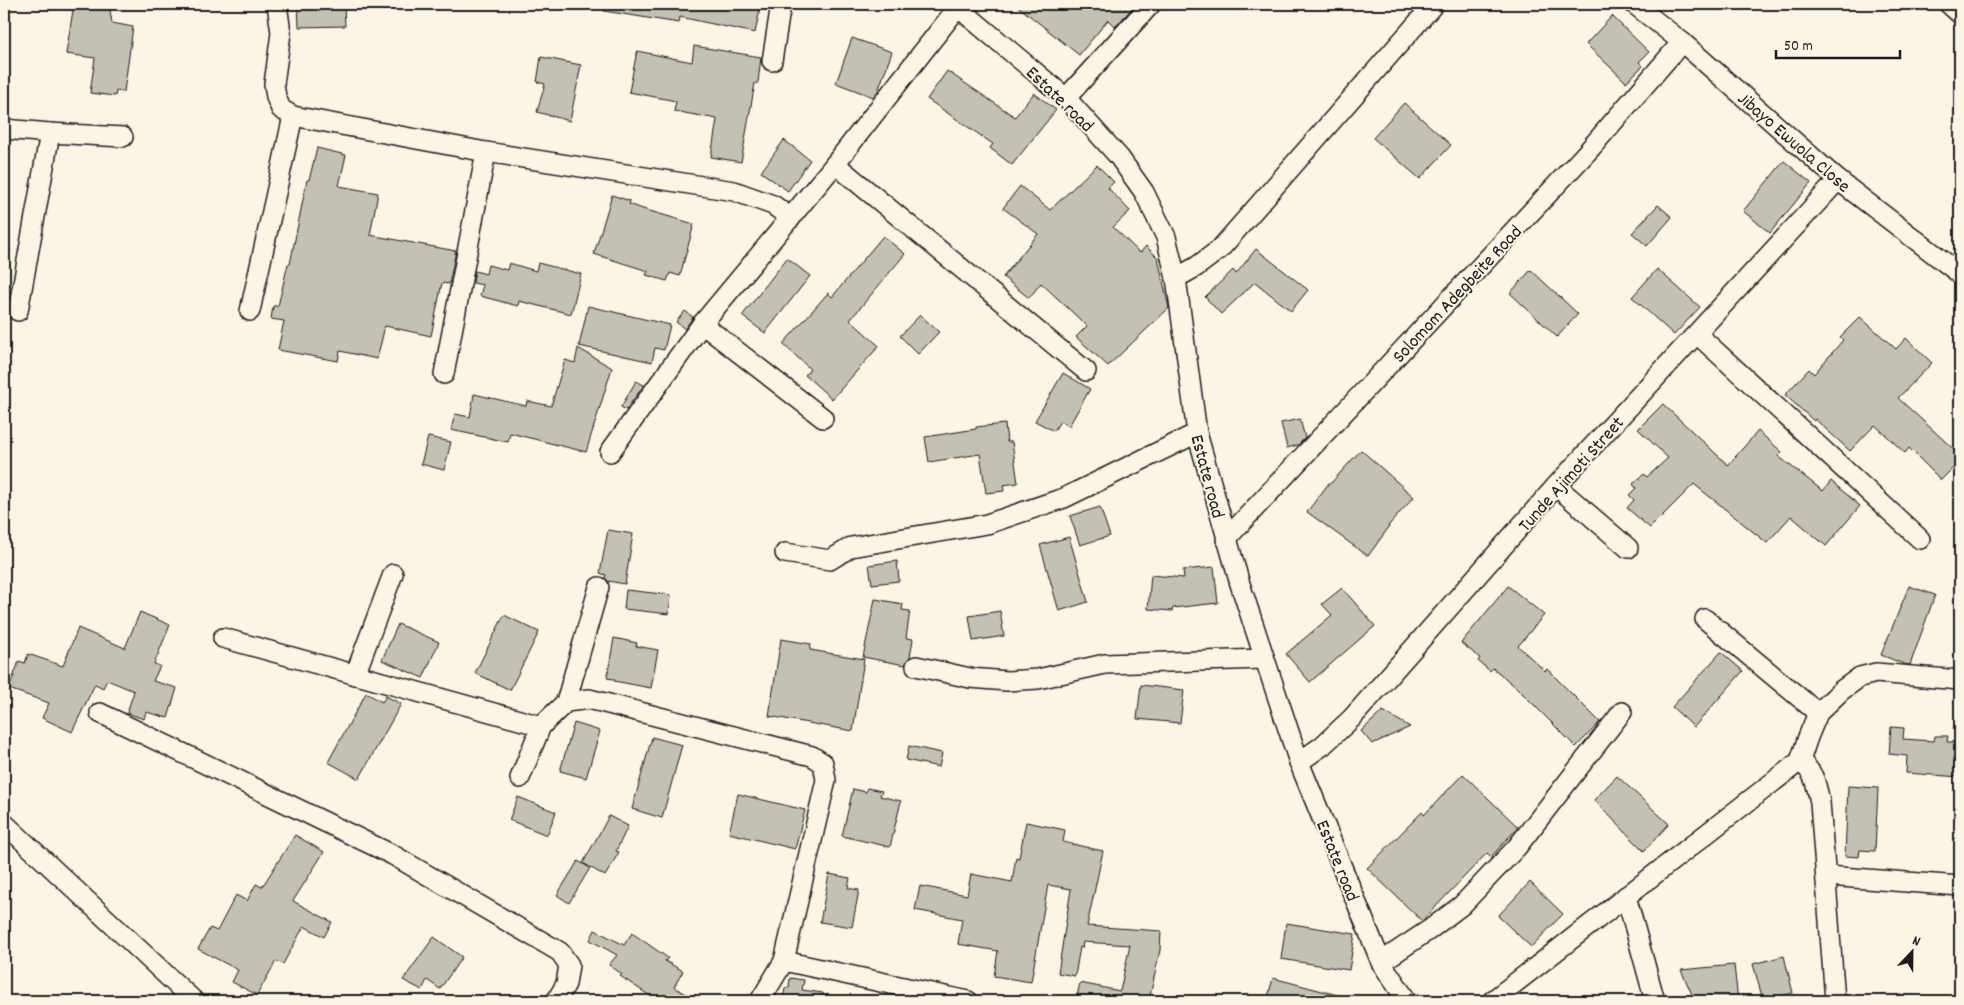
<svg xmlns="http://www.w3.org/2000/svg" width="1964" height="1005" viewBox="0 0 1964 1005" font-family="Dekko,sans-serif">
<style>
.building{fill:#c4c0b3;stroke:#1c1c1c}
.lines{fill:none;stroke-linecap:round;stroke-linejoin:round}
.minor-casing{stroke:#1c1c1c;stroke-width:22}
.minor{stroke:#fcf5e5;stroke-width:19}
.labels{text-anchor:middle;stroke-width:4;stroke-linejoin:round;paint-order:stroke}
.street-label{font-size:19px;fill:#1c1c1c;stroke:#fcf5e5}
</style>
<rect width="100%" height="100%" fill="#fcf5e5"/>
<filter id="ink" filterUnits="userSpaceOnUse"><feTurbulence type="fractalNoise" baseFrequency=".02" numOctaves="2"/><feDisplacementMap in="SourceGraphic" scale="10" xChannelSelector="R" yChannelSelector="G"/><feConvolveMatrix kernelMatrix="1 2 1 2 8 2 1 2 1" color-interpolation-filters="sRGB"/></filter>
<g filter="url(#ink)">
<g class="building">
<polygon points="74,4 109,4 112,23 133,27 124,92 116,91 115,96 90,93 95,58 66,54"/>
<polygon points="344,4 345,26 299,27 298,5"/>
<polygon points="604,4 761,4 755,33 680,17 679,23 604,11"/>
<polygon points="1015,4 1136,4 1115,27 1108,20 1079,55"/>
<polygon points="1612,16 1649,52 1639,62 1643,66 1626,82 1586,44"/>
<polygon points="852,38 892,52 878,91 873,97 836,83"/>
<polygon points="694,46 761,57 758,83 755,83 741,162 711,157 717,119 674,111 676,101 629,92 637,51 692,62"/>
<polygon points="541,57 581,65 570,121 537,112 545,84 537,82"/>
<polygon points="947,71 1015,117 1034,93 1056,110 1012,165 990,148 993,144 927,99"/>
<polygon points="1404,103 1451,145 1420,179 1373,138"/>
<polygon points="784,140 810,160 788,191 761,172"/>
<polygon points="317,148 346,155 339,186 378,193 370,235 456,251 449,284 442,283 431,336 385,326 377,359 340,351 338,361 278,350 284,321 271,319 273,306 278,306 288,264 290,264 307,180 309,180"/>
<polygon points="1784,161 1811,183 1770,233 1743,211"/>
<polygon points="1097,165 1114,182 1108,188 1130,211 1113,227 1140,253 1146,246 1158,258 1169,308 1108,366 1076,337 1087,326 1041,283 1029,298 1003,277 1038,234 1003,208 1020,186 1050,210"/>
<polygon points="612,195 630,201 629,204 643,209 694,224 680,276 670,273 667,281 646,275 648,271 594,254"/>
<polygon points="1658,205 1672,217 1647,246 1632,233"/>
<polygon points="883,236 905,254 850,320 879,346 832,399 805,375 810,369 783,344 828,293 832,297"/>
<polygon points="1256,249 1308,290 1291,311 1255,282 1221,314 1205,297 1233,270 1236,274"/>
<polygon points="787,258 810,276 765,333 742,316"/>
<polygon points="509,263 536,271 538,263 581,274 571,314 519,301 518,306 480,296 483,285 473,283 475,271 486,274 488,265 507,270"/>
<polygon points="1657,269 1700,307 1674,335 1632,297"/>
<polygon points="1531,270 1578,314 1557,337 1510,293"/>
<polygon points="588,306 670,325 664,350 655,348 652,362 579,346"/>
<polygon points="685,311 693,317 685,329 676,322"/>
<polygon points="920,315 939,332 918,354 900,336"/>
<polygon points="1860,317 1896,349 1906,338 1932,363 1898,398 1960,455 1960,461 1941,480 1909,448 1905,453 1875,425 1850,451 1815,419 1814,421 1785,395 1809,369 1814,374 1843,340 1840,337"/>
<polygon points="578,348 612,368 586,452 510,433 508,442 451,430 455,414 470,417 474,394 526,406 527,401 551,406 565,360 575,363"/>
<polygon points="1063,373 1090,389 1069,426 1060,421 1054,431 1035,421"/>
<polygon points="636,381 644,385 626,410 621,407"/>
<polygon points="1663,404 1728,465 1758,431 1782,452 1778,456 1823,491 1831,481 1860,506 1826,546 1791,516 1767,543 1694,484 1650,528 1627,508 1634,500 1629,495 1636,488 1633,484 1644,474 1647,477 1668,458 1638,429"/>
<polygon points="1300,419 1305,438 1298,445 1287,448 1281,423"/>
<polygon points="1005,424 1007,442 1012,442 1018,483 1003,485 1004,491 986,493 980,454 929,462 925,437 976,429 976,427"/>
<polygon points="428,437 451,442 444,470 421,464"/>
<polygon points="1361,450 1414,497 1388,526 1389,527 1368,556 1307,512 1329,483 1331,483"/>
<polygon points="1100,507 1110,536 1080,545 1070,516"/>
<polygon points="608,530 633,534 625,584 608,581 605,578 606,575 600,573"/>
<polygon points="1069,537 1088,602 1059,611 1040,545"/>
<polygon points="897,561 899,581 872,584 869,565"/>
<polygon points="1214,567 1218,603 1173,608 1172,611 1148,609 1151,575 1184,578 1183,570"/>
<polygon points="1508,586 1544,615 1518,646 1545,671 1547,669 1600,722 1576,747 1517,688 1493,668 1490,671 1478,661 1480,658 1461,643"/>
<polygon points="1909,586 1935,595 1910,665 1904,664 1881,655"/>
<polygon points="1342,588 1375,626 1310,682 1286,654 1332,615 1322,604"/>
<polygon points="626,590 671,595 669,614 624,609"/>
<polygon points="875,599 903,604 902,610 910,611 906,638 913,639 910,657 905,665 863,657"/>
<polygon points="1000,611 1004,636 973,641 969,616"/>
<polygon points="140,612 170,625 154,664 160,666 153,681 177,688 168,718 146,712 144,719 127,713 134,691 107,680 103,688 95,684 72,732 42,718 49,703 9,689 19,661 25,663 28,654 63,666 78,628 125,648"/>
<polygon points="504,615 539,632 510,690 475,673"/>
<polygon points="398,624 439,642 423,678 382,660"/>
<polygon points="614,638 637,643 636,646 658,650 651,688 614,681 614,679 607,678"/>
<polygon points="781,639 811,644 810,650 864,659 853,731 769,716"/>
<polygon points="1721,652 1743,671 1694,727 1672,707"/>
<polygon points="1141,685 1184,690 1180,723 1137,719"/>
<polygon points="366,693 382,702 386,696 401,704 359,779 328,762"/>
<polygon points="1383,711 1410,727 1372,744 1361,731"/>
<polygon points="574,723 600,731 586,778 560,771"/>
<polygon points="1891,727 1904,728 1903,739 1934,741 1935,736 1948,736 1947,742 1960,742 1960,777 1906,773 1907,756 1889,754"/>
<polygon points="652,737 682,745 662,818 632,809"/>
<polygon points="909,746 942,753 939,767 906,760"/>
<polygon points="1463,774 1518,827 1491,857 1487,853 1422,921 1367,868 1422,812 1424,815"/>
<polygon points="1617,776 1669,824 1644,851 1594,800"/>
<polygon points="1848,786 1878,788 1875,851 1860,850 1859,857 1845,856"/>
<polygon points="867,788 882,791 880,796 901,801 890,847 842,836 853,789 866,792"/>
<polygon points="738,794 805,810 795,849 729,833"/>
<polygon points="518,797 556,812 547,835 509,820"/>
<polygon points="609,816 628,826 616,851 619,852 605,876 583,863"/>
<polygon points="1026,822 1065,830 1063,842 1103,851 1087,926 1161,931 1160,950 1149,1001 1076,1001 1080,983 1120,991 1130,945 1083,942 1082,948 1080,947 1075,976 1058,973 1071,889 1048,885 1031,982 994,976 998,951 958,944 962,919 915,910 920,886 967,895 971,874 1012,882 1016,857 1019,858"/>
<polygon points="295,835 324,852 293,901 332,922 324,937 304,926 283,964 276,961 257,995 232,982 238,970 198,949 210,928 217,931 236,895 247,901 256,884 262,887"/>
<polygon points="578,861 590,868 569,903 557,895"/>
<polygon points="829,874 850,878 848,888 859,890 852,927 820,922"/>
<polygon points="1530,882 1563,914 1531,947 1498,916"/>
<polygon points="1286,923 1355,934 1349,970 1281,959"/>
<polygon points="595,930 624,945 632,933 668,958 665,961 683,971 674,987 698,1001 647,1001 650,996 620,976 622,974 609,965 617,955 590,940"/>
<polygon points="434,937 462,957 440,989 427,980 422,990 403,980"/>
<polygon points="1784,956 1793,993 1763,1000 1753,964"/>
<polygon points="1734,965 1738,1001 1695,1001 1681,970"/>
<polygon points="790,978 804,980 802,990 823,993 823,1001 783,1001 785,988 789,988"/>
<polygon points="1273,978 1345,997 1345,1001 1267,1001"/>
</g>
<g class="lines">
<defs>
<g id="minor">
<polyline points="277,4 281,33 274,84 276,97 281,109 293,116 486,152 734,191 773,205 791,218"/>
<polyline points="954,4 1066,98 1119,157 1144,192 1166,237 1176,278 1197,433 1240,584 1299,762 1381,962 1407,1001"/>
<polyline points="1634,4 1682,42 1838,180 1960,274"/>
<polyline points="1949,4 1960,14"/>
<polyline points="772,61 781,4"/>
<polyline points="1066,98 1151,4"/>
<polyline points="4,129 50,133 123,137"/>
<polyline points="835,164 1086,371"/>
<polyline points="1176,278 1196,267 1220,249 1434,4"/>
<polyline points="18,311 50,133"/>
<polyline points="250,311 293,116"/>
<polyline points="702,324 823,418"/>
<polyline points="1697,334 1920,539"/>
<polyline points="444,374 486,152"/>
<polyline points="610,452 702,324 835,164 958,7"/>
<polyline points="1556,486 1628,548"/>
<polyline points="1226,539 1589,150 1682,42"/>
<polyline points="785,553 830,560 851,547 987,524 1064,498 1197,433"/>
<polyline points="1705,619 1818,713"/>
<polyline points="223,638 541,726"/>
<polyline points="916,666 970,678 1007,681 1038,679 1105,664 1264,659"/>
<polyline points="355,675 393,574"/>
<polyline points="566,702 599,587"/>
<polyline points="100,713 393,855 560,952 569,965 566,984 556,1001"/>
<path d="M1800 761C1815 773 1816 784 1820 802L1835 1001"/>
<polyline points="1299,762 1322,746 1352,718 1556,486 1838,180"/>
<polyline points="520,778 541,726 566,702 589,699 812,756 823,763 826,780 784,961 760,1001"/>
<polyline points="4,823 194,1001"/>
<polyline points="1827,876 1960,886"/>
<polyline points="1626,896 1655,1001"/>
<polyline points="784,961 968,1001"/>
<polyline points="1381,962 1429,930 1462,905 1517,847 1622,712"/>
<polyline points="1492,1001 1800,761 1808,737 1818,713 1842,690 1860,677 1876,673 1960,680"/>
</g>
</defs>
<use href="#minor" class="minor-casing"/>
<use href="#minor" class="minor"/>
</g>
</g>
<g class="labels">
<g class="street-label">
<text transform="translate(1061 98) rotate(44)" y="7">Estate road</text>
<text transform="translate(1795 141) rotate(41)" y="7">Jibayo Ewuola Close</text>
<text transform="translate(1456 293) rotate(-47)" y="7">Solomom Adegbeite Road</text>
<text transform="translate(1570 473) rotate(-48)" y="7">Tunde Ajimoti Street</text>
<text transform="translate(1209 476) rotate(75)" y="7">Estate road</text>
<text transform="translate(1339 860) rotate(68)" y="7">Estate road</text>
</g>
</g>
<rect width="1964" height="1005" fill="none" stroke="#fcf5e5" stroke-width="20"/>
<rect x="10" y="10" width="1944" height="985" fill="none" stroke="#1c1c1c" stroke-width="2" filter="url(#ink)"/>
<g transform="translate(1912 952) rotate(22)" stroke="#fcf5e5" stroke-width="4" paint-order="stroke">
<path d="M0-4L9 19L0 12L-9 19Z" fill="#1c1c1c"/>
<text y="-8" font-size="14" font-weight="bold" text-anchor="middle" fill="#1c1c1c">N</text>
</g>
<path d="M1776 50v8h124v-8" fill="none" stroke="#1c1c1c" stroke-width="2.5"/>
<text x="1784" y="50" font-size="15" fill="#1c1c1c" stroke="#fcf5e5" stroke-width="4" paint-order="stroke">50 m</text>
</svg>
